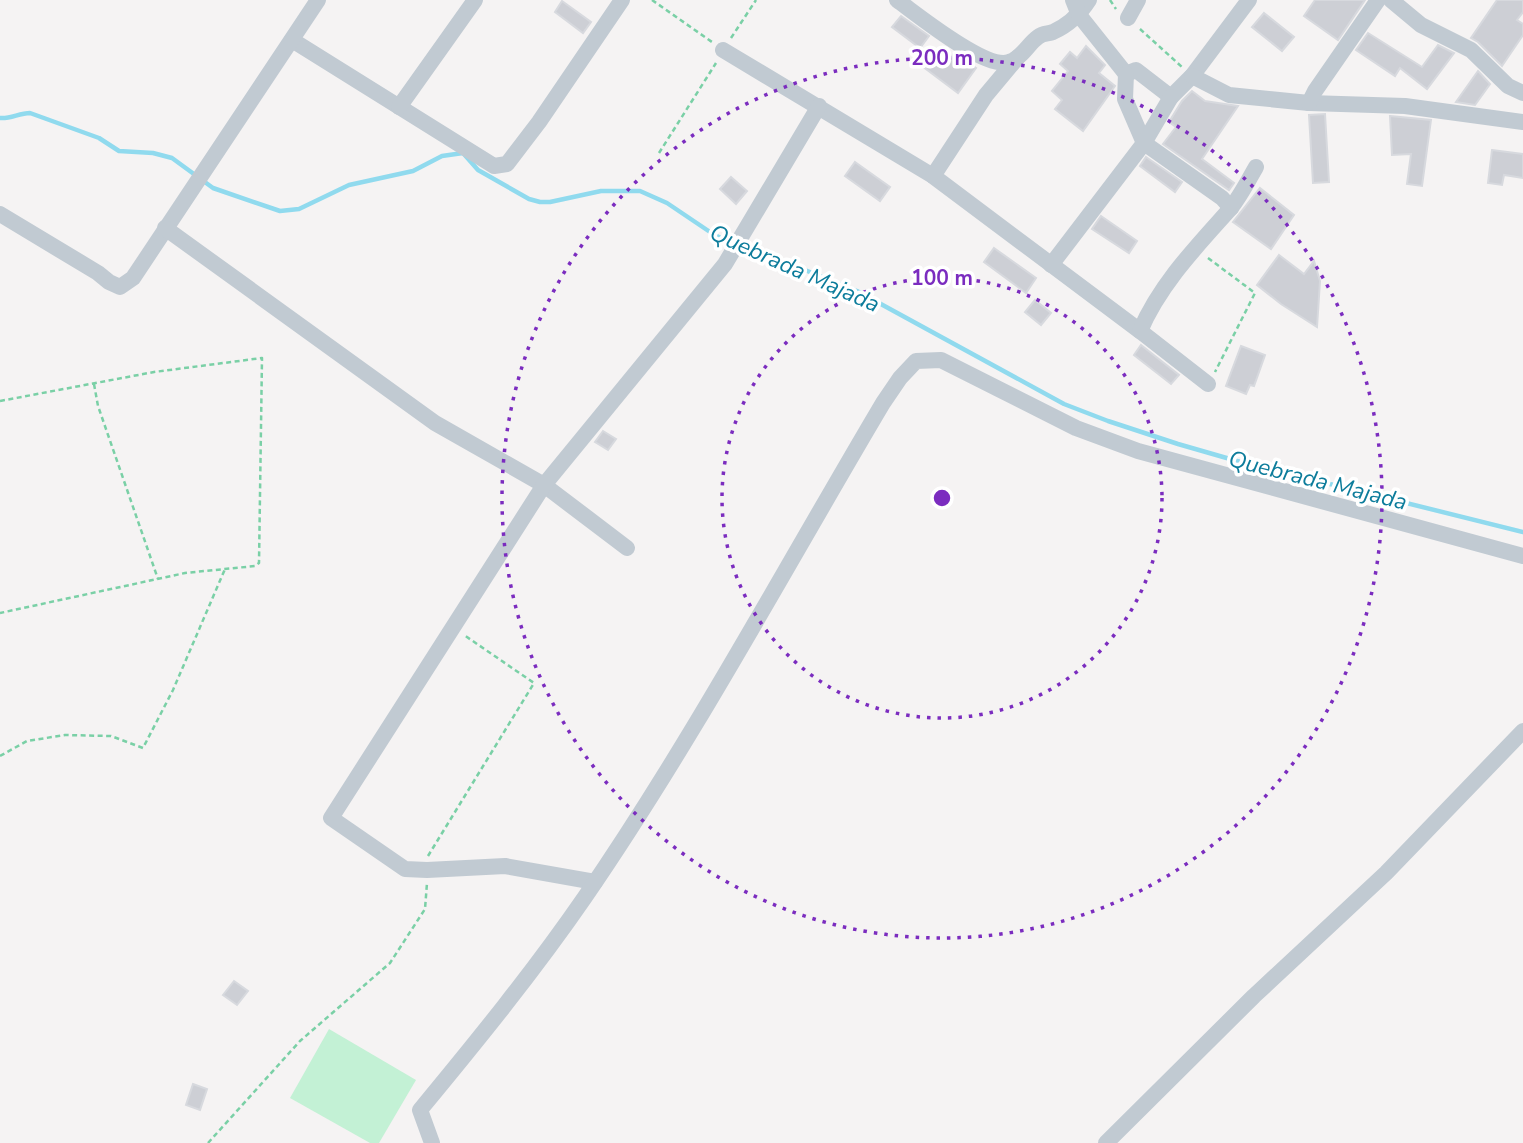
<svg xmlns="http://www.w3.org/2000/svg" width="1523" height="1143" viewBox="0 0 1523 1143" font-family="'Nunito Sans',sans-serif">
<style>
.green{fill:#c3f1d5}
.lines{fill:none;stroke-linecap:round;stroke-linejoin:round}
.stream{stroke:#90daee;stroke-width:4.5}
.building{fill:#cdcfd5;stroke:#d7d9de;stroke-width:2}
.path{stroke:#7ad0a6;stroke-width:2.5;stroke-dasharray:5 3.5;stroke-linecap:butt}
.street{stroke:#c1cad2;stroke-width:16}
.ring{fill:none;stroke:#7b2cbf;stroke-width:3.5;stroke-dasharray:3.5 7}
.labels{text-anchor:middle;stroke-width:7;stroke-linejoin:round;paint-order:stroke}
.water-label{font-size:23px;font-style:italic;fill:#0c7c9b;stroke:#fff}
.centre{fill:#7b2cbf;stroke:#fff;stroke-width:3.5}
.ring-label{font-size:21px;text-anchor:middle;font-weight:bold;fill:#7b2cbf;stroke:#fff;stroke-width:7;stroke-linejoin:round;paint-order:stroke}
</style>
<rect width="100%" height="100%" fill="#f5f3f3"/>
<polygon class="green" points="329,1029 416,1080 379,1143 370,1143 290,1098"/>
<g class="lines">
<path class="stream" d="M0 118C11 119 19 113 30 113L99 138 119 151 153 153 172 158 213 188 280 211 299 209 349 185 413 171 442 156 463 153 478 170 529 199 540 202H550L601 191H640L667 203 713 234 734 245 765 254 857 291 1064 404 1108 421 1178 444 1237 461 1523 532"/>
</g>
<g class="building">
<polygon points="1315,0 1365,0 1338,40 1304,16"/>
<polygon points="1497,0 1523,0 1523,12 1517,20 1523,24 1523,35 1502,66 1478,42 1471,38"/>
<polygon points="562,1 591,22 583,33 555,12"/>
<polygon points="1264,13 1294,37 1282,51 1252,27"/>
<polygon points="901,16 929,36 920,48 892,27"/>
<polygon points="1368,33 1422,67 1438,45 1454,53 1427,89 1400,68 1395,76 1356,50"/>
<polygon points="1086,46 1105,65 1099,73 1115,86 1083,131 1055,109 1062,100 1052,91 1068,71 1060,64 1070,52 1077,58"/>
<polygon points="954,53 976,68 958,93 922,66 930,55 944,66"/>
<polygon points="1478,71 1490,84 1475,105 1456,102"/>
<polygon points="1192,91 1205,101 1238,106 1202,159 1234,183 1229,190 1163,144 1176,127 1169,122 1182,101"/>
<polygon points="1325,114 1329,182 1313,183 1309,115"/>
<polygon points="1390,116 1431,120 1422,186 1407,184 1411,154 1392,155"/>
<polygon points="1492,150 1523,154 1523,178 1504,175 1502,185 1488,183"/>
<polygon points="1146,157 1182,182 1175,192 1140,166"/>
<polygon points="855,162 890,187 880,201 845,176"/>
<polygon points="731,177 747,191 736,204 720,189"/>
<polygon points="1260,188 1294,215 1271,249 1233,222"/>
<polygon points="1101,216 1137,241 1129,253 1092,229"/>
<polygon points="994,248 1036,278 1026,293 984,262"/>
<polygon points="1279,255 1304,274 1314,261 1320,281 1317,327 1281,304 1257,285"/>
<polygon points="1035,300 1051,313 1041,325 1025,312"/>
<polygon points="1141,345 1179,375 1171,384 1134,355"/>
<polygon points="1241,346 1265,355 1254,386 1250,385 1246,394 1226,386"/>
<polygon points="603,431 616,439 608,450 595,442"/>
<polygon points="234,981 248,991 237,1005 223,995"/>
<polygon points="193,1084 207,1089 200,1110 186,1105"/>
</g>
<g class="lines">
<g class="path">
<polyline points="652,0 712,42"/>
<polyline points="1110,0 1116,9"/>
<polyline points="1140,29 1182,67"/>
<polyline points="731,38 756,0"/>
<polyline points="659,153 716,63"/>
<polyline points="1208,258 1255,293 1215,372"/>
<polyline points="94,384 98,406 158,579"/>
<polyline points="0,401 154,372 262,358 259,563 255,566 185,573 0,613"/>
<polyline points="0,756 27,741 65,735 111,736 143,748 173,690 225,569"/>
<polyline points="428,856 534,683 464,635"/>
<polyline points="208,1143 300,1041 390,963 425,909 427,883"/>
</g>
<g class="street">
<path d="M897 0C918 15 985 70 1009 62 1022 58 1028 44 1038 37 1043 33 1048 34 1053 32 1069 25 1080 14 1089 0"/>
<polyline points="1073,0 1079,15 1126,74 1136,70 1171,97 1192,76 1249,0"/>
<polyline points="1391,0 1421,25 1471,50 1508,86 1523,93"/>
<polyline points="1128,18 1138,0"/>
<polyline points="292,40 494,166 507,164 539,122 622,0"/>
<polyline points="723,50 933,176"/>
<polyline points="1017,58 986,95 933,176 1140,331"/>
<polyline points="1126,74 1125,99 1144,143 1222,198 1231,208"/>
<polyline points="1192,76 1229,95 1309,103 1405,106 1523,122"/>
<polyline points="1309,103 1315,91 1378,0"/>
<polyline points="399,107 475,0"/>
<polyline points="0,214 98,273 109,282 120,287 133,278 318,0"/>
<polyline points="165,228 435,423 544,485 627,548"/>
<polyline points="1051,265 1144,143 1171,97"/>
<path d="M1208 384 1140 331C1160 284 1197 246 1230 209 1240 197 1248 181 1256 167"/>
<polyline points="595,882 505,866 427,870 405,869 331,818 544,485 725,264 819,106"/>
<path d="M432 1143 420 1110C477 1041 534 971 585 897 694 738 785 568 883 403L900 378 916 361 941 360 1076 428 1138 451 1523 556"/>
<polyline points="1106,1143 1254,996 1386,873 1523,731"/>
</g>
</g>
<g class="ring">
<circle cx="942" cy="498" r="220"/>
<circle cx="942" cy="498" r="440"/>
</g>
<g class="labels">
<g class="water-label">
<text transform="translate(795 268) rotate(24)" y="8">Quebrada Majada</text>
<text transform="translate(1318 480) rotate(14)" y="8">Quebrada Majada</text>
</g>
</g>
<circle cx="942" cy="498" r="10" class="centre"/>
<g class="ring-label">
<text x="942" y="65">200 m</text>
<text x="942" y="285">100 m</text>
</g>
</svg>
